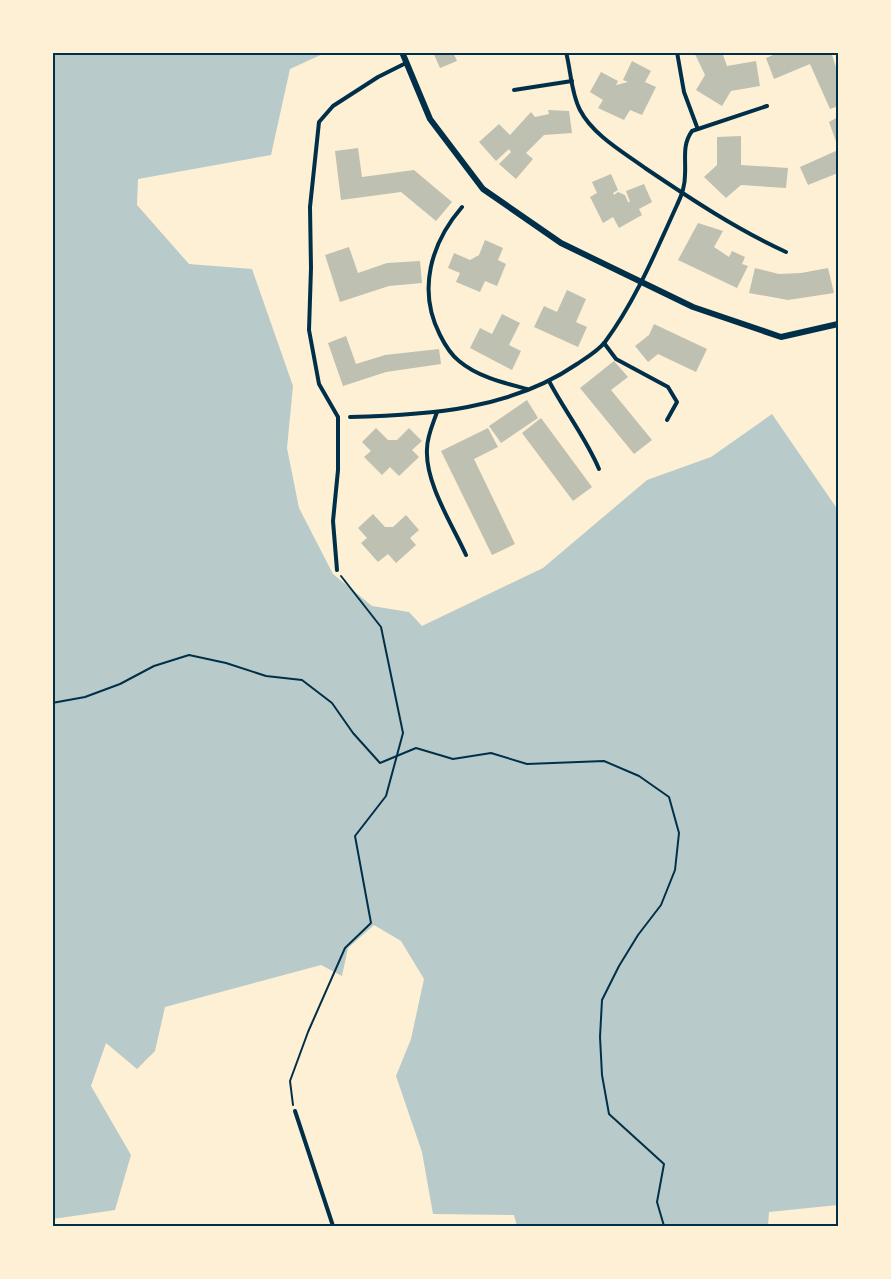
<svg xmlns="http://www.w3.org/2000/svg" width="891" height="1279" viewBox="0 0 891 1279" font-family="Poppins,sans-serif">
<style>
.green{fill:#b9caca}
.building{fill:#bec0b2}
.lines{fill:none;stroke-linecap:round;stroke-linejoin:round}
.path{stroke:#003049;stroke-width:2}
.service{stroke:#003049;stroke-width:4}
.minor{stroke:#003049;stroke-width:6}
.neatline{fill:none;stroke:#003049;stroke-width:2}
</style>
<rect width="100%" height="100%" fill="#fdf0d5"/>
<polygon class="green" points="52,53 325,53 290,69 271,155 138,179 137,205 189,264 252,269 293,386 287,448 299,508 333,574 372,606 409,612 422,626 543,568 647,480 711,457 772,414 838,510 838,1205 769,1212 768,1226 517,1226 514,1215 433,1214 422,1152 396,1076 411,1039 424,979 401,941 374,925 348,948 342,976 321,965 165,1007 155,1051 137,1069 106,1043 91,1086 131,1155 115,1210 53,1219"/>
<g class="building">
<polygon points="433,52 453,52 457,61 440,68"/>
<polygon points="694,52 722,52 727,66 756,61 760,86 731,91 722,106 696,90 705,75"/>
<polygon points="780,52 831,52 838,73 838,106 830,109 810,64 774,79 766,58"/>
<polygon points="632,61 651,71 645,82 656,87 642,115 630,110 624,120 598,108 603,100 590,92 601,72 618,81 616,85 628,82 623,80"/>
<polygon points="548,110 569,111 572,133 544,135 526,153 533,159 516,179 499,164 511,152 509,149 496,161 479,142 499,124 510,135 531,112 535,117 549,114"/>
<polygon points="838,117 838,147 829,122"/>
<polygon points="741,136 741,165 788,168 786,188 741,185 726,198 704,177 717,165 717,137"/>
<polygon points="358,148 362,177 414,170 452,202 436,221 401,192 341,200 335,151"/>
<polygon points="838,150 838,173 808,185 800,167"/>
<polygon points="611,174 618,190 613,193 614,195 618,192 625,195 628,202 630,202 626,191 644,184 652,202 639,209 642,215 619,228 613,217 603,223 590,197 597,193 592,182"/>
<polygon points="698,223 723,231 714,247 729,257 732,251 745,257 742,264 748,266 737,288 678,260"/>
<polygon points="485,240 503,248 498,260 506,264 497,286 485,281 480,292 456,282 460,273 448,268 454,253 470,260 479,255"/>
<polygon points="349,247 358,273 387,263 420,261 422,283 389,286 340,302 325,255"/>
<polygon points="755,268 779,274 801,273 828,268 834,293 788,300 749,293"/>
<polygon points="567,290 586,299 576,322 587,327 578,347 534,327 544,306 557,312"/>
<polygon points="502,314 520,323 509,345 521,351 512,370 470,348 480,328 492,334"/>
<polygon points="654,324 707,349 696,372 658,354 648,362 635,346 649,335"/>
<polygon points="346,336 356,364 385,355 439,349 441,364 386,372 343,386 328,343"/>
<polygon points="614,361 628,377 611,390 652,440 634,454 580,388"/>
<polygon points="527,400 538,418 501,443 489,426"/>
<polygon points="541,418 592,487 573,501 522,433"/>
<polygon points="376,428 388,440 397,440 409,428 422,441 412,450 419,457 399,476 390,467 382,475 364,457 371,451 362,442"/>
<polygon points="488,428 498,447 474,459 515,544 492,555 441,451"/>
<polygon points="373,514 385,527 393,527 406,515 419,530 410,538 416,545 396,563 388,554 378,562 361,543 367,538 358,528"/>
</g>
<g class="lines">
<g class="path">
<polyline points="52,703 85,697 120,684 154,666 189,655 226,663 266,676 302,680 332,703 353,733 380,763 416,748 453,759 491,753 527,764 604,761 639,776 669,797 679,833 675,870 661,905 638,935 619,966 602,1000 600,1037 602,1075 609,1114 664,1164 657,1202 664,1226"/>
<polyline points="293,1105 290,1081 308,1032 345,948 371,923 355,836 386,796 403,733 381,627 341,576"/>
</g>
<g class="service">
<path d="M566 52C571 71 571 93 580 110 593 135 623 152 645 168 691 199 736 229 786 252"/>
<polyline points="677,52 684,92 697,127"/>
<polyline points="514,90 572,81"/>
<path d="M462 207C431 243 417 290 440 335 445 345 450 354 459 361 478 377 504 383 527 389"/>
<polyline points="604,343 616,359 668,387 677,402 667,420"/>
<path d="M549 381C564 410 586 438 599 469"/>
<path d="M437 412C433 424 427 436 427 449 425 483 452 524 466 555"/>
<path d="M350 417C428 415 510 410 577 364 586 358 598 351 605 342 636 300 656 251 677 205 682 195 685 185 685 175 686 158 682 145 692 131L767 106"/>
<polyline points="337,570 333,521 338,470 338,417 319,384 309,330 311,268 310,207 319,122 333,106 378,77 406,63"/>
<polyline points="295,1111 333,1226"/>
</g>
<polyline class="minor" points="402,52 430,119 483,189 561,243 693,307 781,337 838,324"/>
</g>
<rect width="891" height="1279" fill="none" stroke="#fdf0d5" stroke-width="108"/>
<rect x="54" y="54" width="783" height="1171" class="neatline"/>
</svg>
